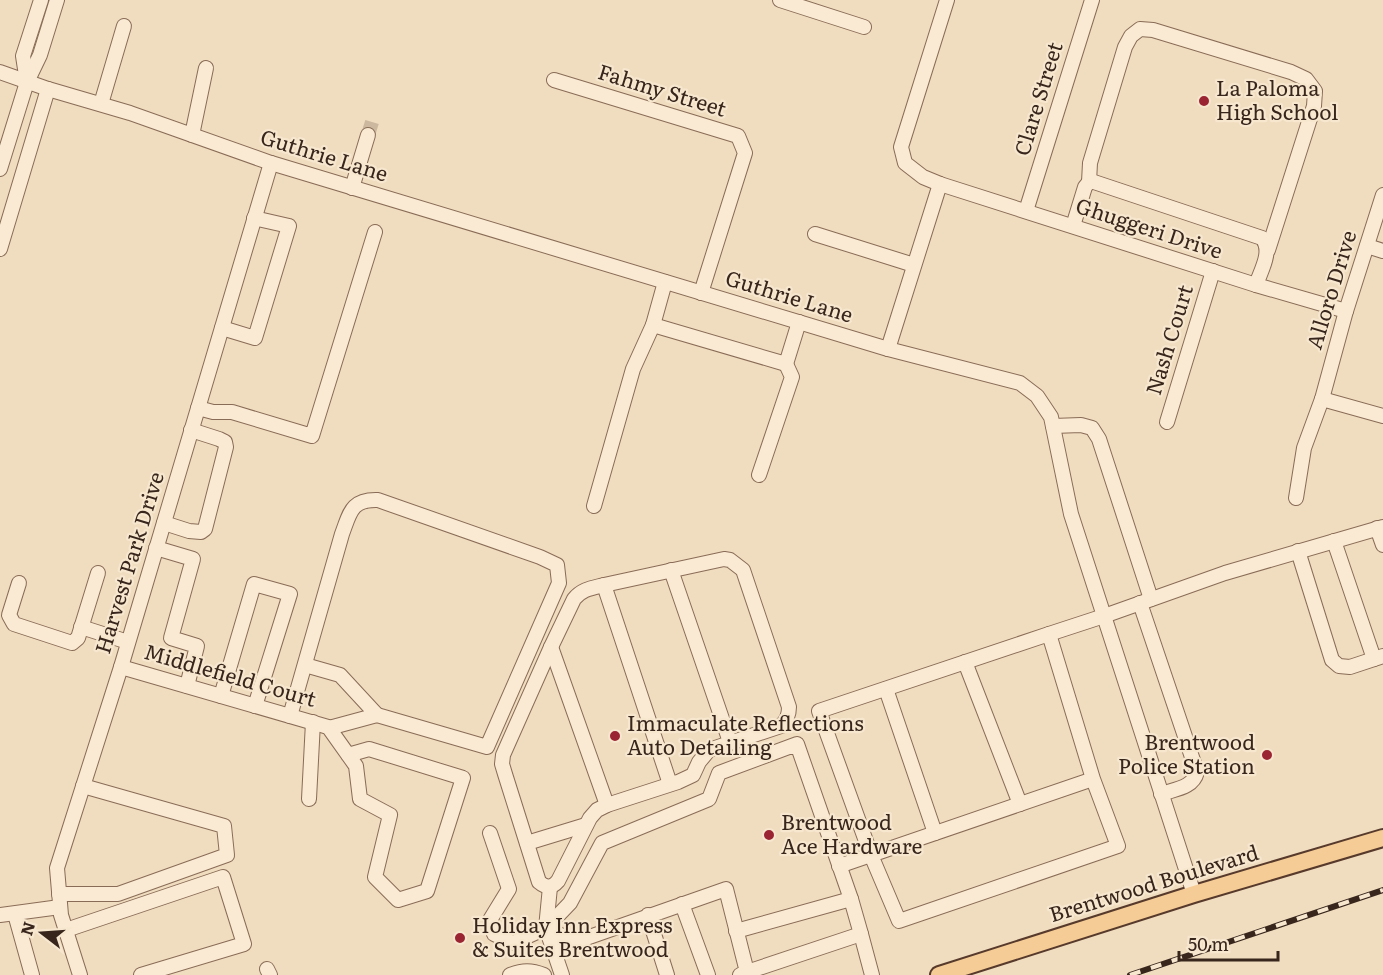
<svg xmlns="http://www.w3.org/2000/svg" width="1383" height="975" viewBox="0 0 1383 975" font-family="Literata,serif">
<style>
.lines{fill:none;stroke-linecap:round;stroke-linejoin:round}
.minor-tunnel{stroke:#cbb89e;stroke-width:14;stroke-dasharray:14 7;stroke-linecap:butt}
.minor-casing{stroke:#896c57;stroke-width:16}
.major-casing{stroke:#573a2b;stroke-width:20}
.minor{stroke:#faead3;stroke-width:14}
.major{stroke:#f5cc95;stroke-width:16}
.rail-casing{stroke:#38261c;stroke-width:6}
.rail{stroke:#f7e7cf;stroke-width:4;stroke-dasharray:11;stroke-linecap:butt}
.poi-dot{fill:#9b2433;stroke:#f7e7cf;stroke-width:2}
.labels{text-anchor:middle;stroke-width:4.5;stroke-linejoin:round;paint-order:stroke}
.poi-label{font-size:21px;fill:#38261c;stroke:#f7e7cf;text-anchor:start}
.street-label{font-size:21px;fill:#38261c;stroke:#f7e7cf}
</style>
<rect width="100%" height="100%" fill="#f0dcbf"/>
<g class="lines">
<polyline class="minor-tunnel" points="368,135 372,122"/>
<defs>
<g id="minor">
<polyline points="780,0 864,27"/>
<polyline points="947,0 901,147 905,163 923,177 940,184 1256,285 1346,311"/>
<polyline points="0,72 48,89 130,113 271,163 888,349 1020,383 1037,396 1051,417 1071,514 1194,894"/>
<polyline points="554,80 738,136 745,153 701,293"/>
<polyline points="27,82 23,56 41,0"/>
<polyline points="101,104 124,26"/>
<polyline points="192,135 206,68"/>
<polyline points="0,169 27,82 40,55 57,0"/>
<polyline points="1089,182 1090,163 1125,47 1131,36 1140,29 1153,30 1291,72 1306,79 1315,91 1314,106 1268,250"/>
<polyline points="352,188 368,135"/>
<polyline points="1026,211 1092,0"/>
<path d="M1073 226 1085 187 1089 182H1094L1262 238C1273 251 1261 270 1256 285"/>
<polyline points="815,234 914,265"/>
<polyline points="1367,246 1383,251"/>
<polyline points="0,249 48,89"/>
<polyline points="665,282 653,325 786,364 799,322"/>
<polyline points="222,328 255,338 289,226 254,218"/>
<polyline points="888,349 940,184"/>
<polyline points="1322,399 1383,416"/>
<polyline points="198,408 213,412 232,412 312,436 375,232"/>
<polyline points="1167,422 1213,271"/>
<polyline points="1053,426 1081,425 1092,428 1099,439 1151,599"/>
<polyline points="759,475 792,377 786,364"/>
<polyline points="1296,498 1304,448 1322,399 1346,311 1383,195"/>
<polyline points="594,506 633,369 653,325"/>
<polyline points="164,523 189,531 201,532 205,529 226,447 225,442 219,439 191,430"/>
<polyline points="1377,528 1383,545"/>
<polyline points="1334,541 1374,659"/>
<polyline points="156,548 193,559 171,638 197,646 187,686"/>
<polyline points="1298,551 1332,660 1339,666 1350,667 1383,656"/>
<path d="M724 559 730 560 743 570 789 707C789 715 787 720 781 726L709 750 699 762 693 775 678 782 607 805 597 810 590 818 558 881C552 888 546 888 539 882L505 774 502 764 503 755 551 647 574 599C582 589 592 588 604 585Z"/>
<polyline points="671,570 730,742"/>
<polyline points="19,583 9,615 14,624 72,643 78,638 98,573"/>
<polyline points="604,585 670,784"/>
<path d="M1140 603 1197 772C1193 788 1175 789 1161 794"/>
<polyline points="81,627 128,642"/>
<polyline points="1049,634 1104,616 1225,573 1383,527"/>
<polyline points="551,647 607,805"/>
<polyline points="965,662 1020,804"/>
<polyline points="305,665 340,675 377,715 329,728"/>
<polyline points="121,667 328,727 329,728 356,766 360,799 390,815 375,877 398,900 427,891 463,778 369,749 348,755"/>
<polyline points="886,689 935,833"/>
<polyline points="221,696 254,584 290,594 255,706"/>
<path d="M290 716 342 534C350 513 351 499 378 500L540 557 557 565 559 583 487 747 377 715"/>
<polyline points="309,799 313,722"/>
<polyline points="490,833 509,889 490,920 494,934 513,943 546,928 570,903 602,843 709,799 719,773 797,744 851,899 861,934 747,972"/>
<polyline points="527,843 586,825"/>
<path d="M839 866C924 837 1009 808 1093 779L1118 846 899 921 871 855 819 711 1049 634 1093 779"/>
<polyline points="550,887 546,928 562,975"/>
<polyline points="59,894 118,894 227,855 224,826 83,786"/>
<polyline points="682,904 708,975"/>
<polyline points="15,914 32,975"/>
<polyline points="0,915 60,907"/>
<polyline points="648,915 667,975"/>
<polyline points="546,928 575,942 726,889 747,972 740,975"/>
<polyline points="66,930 223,877 244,944 141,975"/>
<polyline points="736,931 851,899"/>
<polyline points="861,934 872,975"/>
<polyline points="267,969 270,975"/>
<polyline points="80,975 61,915 57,868 121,667 271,163"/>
<path d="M510 975C523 970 531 970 544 975"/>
</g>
<polyline id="major" points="939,975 1194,894 1383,838"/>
</defs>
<use href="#minor" class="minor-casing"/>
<use href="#major" class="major-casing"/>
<use href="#minor" class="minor"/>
<use href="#major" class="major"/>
<defs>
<polyline id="rail" points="1130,975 1383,890"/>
</defs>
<use href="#rail" class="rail-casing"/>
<use href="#rail" class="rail"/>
</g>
<g class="poi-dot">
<circle cx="1204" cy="101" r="6"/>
<circle cx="615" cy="736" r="6"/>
<circle cx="1267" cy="755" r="6"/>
<circle cx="769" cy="835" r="6"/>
<circle cx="460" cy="938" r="6"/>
</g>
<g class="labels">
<g class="poi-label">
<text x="1216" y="96">La Paloma<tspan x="1216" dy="24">High School</tspan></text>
<text x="627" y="731">Immaculate Reflections<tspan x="627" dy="24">Auto Detailing</tspan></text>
<text x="1255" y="750" text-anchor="end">Brentwood<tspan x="1255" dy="24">Police Station</tspan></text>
<text x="781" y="830">Brentwood<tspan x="781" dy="24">Ace Hardware</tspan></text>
<text x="472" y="933">Holiday Inn Express<tspan x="472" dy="24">&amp; Suites Brentwood</tspan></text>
</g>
<g class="street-label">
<text transform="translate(662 91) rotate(17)" y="7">Fahmy Street</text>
<text transform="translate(1039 99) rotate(-73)" y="7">Clare Street</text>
<text transform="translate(324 156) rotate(17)" y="7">Guthrie Lane</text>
<text transform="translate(1149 229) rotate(18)" y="7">Ghuggeri Drive</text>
<text transform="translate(1332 290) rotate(-73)" y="7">Alloro Drive</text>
<text transform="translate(789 297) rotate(17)" y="7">Guthrie Lane</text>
<text transform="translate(1170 340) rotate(-73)" y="7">Nash Court</text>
<text transform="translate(130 563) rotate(-73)" y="7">Harvest Park Drive</text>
<text transform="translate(230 676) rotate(16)" y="7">Middlefield Court</text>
<text transform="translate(1154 884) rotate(-17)" y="7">Brentwood Boulevard</text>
</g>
</g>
<g transform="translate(42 933) rotate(287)" stroke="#f7e7cf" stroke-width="4.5" paint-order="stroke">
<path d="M0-4.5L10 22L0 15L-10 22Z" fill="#38261c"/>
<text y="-9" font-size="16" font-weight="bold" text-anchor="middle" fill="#38261c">N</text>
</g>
<path d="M1179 951v9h99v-9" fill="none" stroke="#38261c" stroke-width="3"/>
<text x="1188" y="951" font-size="18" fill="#38261c" stroke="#f7e7cf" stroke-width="4.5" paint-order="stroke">50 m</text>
</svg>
